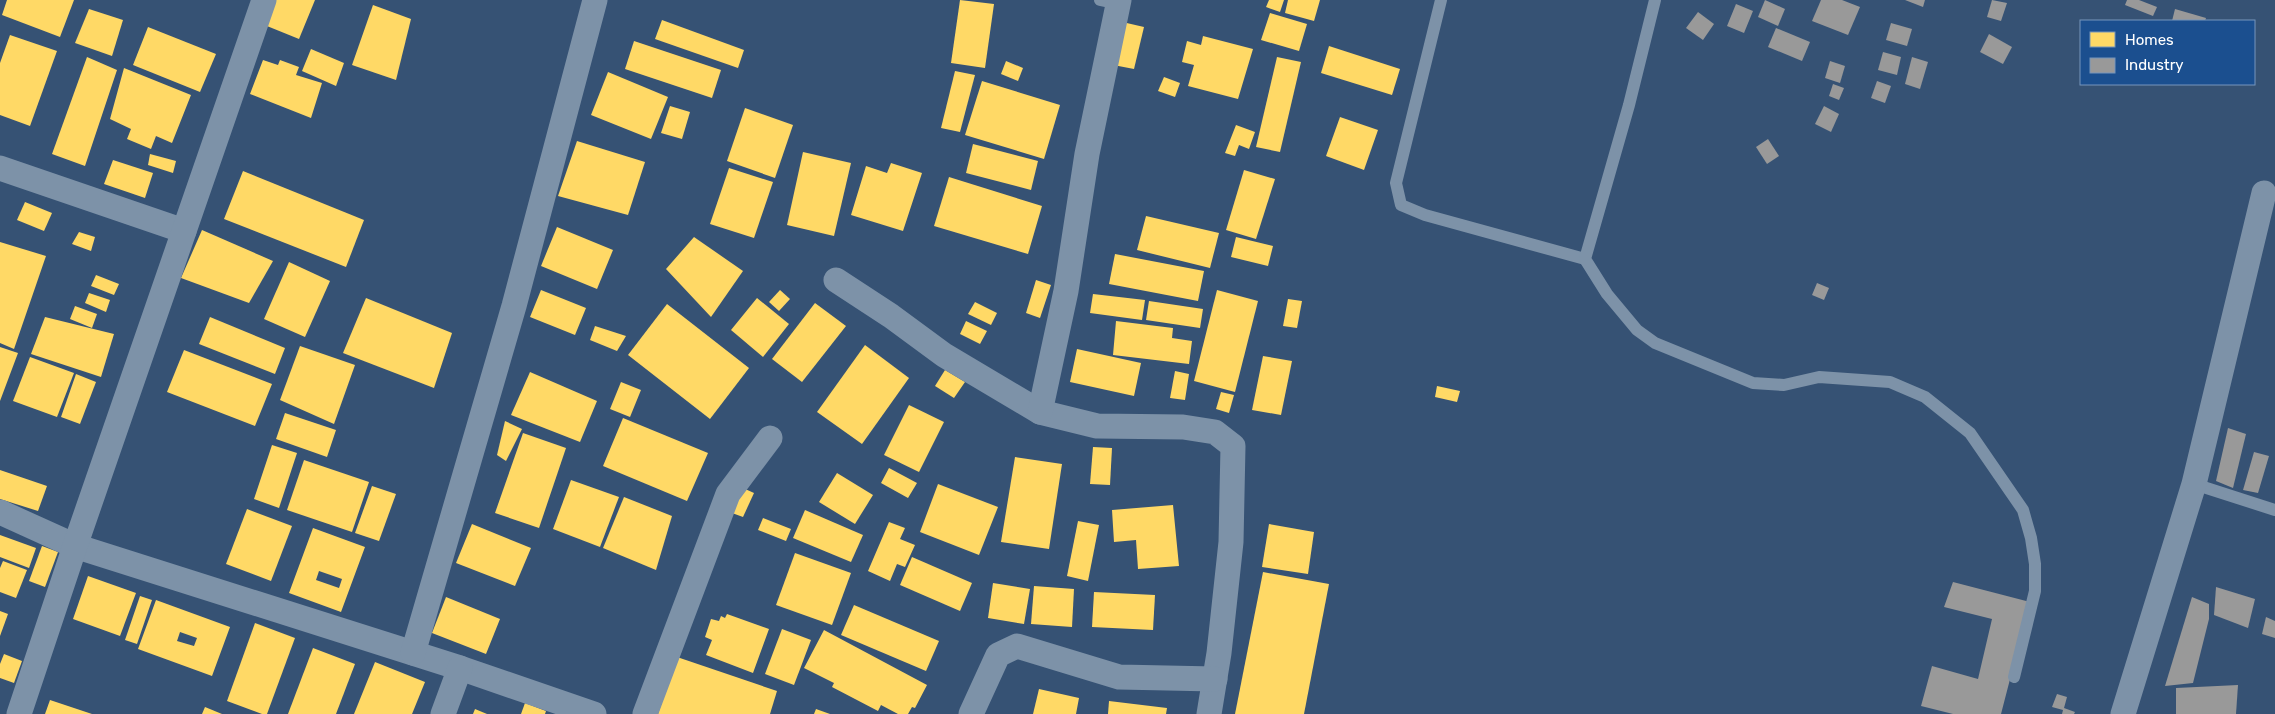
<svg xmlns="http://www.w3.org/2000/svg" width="2275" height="714" viewBox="0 0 2275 714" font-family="Rubik,sans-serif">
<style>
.homes{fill:#ffd966;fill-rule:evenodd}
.industry{fill:#999}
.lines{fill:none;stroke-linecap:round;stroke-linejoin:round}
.service{stroke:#7d92a8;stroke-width:12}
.minor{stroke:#7d92a8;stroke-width:25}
</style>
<rect width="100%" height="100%" fill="#365274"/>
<g class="homes">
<polygon points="7,0 74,0 60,37 2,15"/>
<polygon points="272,0 315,0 299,39 262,24"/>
<polygon points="960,0 994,4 985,68 951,63"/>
<polygon points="1269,0 1284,0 1280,12 1266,7"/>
<polygon points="1288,0 1320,0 1314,21 1285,13"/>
<polygon points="373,5 411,19 396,80 352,65"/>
<polygon points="89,9 123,20 112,56 75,43"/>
<polygon points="1270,13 1307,24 1299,51 1261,40"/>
<polygon points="662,20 744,50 738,68 655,39"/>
<polygon points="1118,21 1144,27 1134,69 1108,64"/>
<polygon points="148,27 216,54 200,92 133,65"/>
<polygon points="10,35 57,51 30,126 0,115 0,63"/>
<polygon points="1203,36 1253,49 1238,99 1188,86 1194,65 1182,62 1187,41 1201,45"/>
<polygon points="634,41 721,70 712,98 625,69"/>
<polygon points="1329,46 1400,69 1392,95 1321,73"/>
<polygon points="311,49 344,63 336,86 302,71"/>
<polygon points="87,57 117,70 85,166 52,154"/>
<polygon points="1277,57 1301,62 1280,152 1256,147"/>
<polygon points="263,60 278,65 280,60 299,67 296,75 322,83 311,118 250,94"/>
<polygon points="1006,61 1023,68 1018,81 1001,74"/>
<polygon points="124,68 191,95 172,143 156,136 151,149 127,139 131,129 110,119"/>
<polygon points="955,71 975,75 960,132 941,128"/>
<polygon points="608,72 668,97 651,139 591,115"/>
<polygon points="1164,77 1180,83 1175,97 1158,91"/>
<polygon points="982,81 1060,105 1044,159 965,135"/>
<polygon points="670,106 690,112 682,139 661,133"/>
<polygon points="745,108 793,125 775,178 727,161"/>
<polygon points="1340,117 1378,130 1364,170 1326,156"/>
<polygon points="1236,125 1255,132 1249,149 1239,145 1235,156 1225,153"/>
<polygon points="577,141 645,162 628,215 558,196"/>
<polygon points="973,144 1038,161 1031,190 966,173"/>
<polygon points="803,152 851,163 834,236 787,225"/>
<polygon points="150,154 176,161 173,173 148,165"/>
<polygon points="113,160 153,173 145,198 104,184"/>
<polygon points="891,163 922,173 903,231 851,215 866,166 887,173"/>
<polygon points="729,168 773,182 754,238 710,224"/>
<polygon points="1244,170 1275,179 1256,239 1226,230"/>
<polygon points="243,171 364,220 346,267 224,219"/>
<polygon points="949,177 1042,206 1028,254 934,226"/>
<polygon points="25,202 52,213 44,231 17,220"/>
<polygon points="1146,216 1219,233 1210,268 1137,250"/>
<polygon points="557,227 613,250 597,289 541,266"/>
<polygon points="202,230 273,261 249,303 181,278"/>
<polygon points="79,232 95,237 91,251 72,244"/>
<polygon points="694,237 743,271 711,317 666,269"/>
<polygon points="1236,237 1273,246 1268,266 1231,257"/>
<polygon points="0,242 46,256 14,349 0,343"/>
<polygon points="1115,254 1204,271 1198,301 1109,284"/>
<polygon points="289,262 330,281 305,337 264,319"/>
<polygon points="96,275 119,284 114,295 91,286"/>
<polygon points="1036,280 1051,285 1040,318 1026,313"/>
<polygon points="541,290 586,308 575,335 530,317"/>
<polygon points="780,290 790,299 779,311 769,302"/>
<polygon points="1217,290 1258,301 1235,392 1194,381"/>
<polygon points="89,293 110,300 106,312 85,303"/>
<polygon points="1093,294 1145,300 1142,320 1090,313"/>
<polygon points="366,298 452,333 434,388 343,353"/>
<polygon points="757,298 789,324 763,357 731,330"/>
<polygon points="1288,299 1302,301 1297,328 1283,326"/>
<polygon points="1149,301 1203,309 1200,328 1146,320"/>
<polygon points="975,302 997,313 991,325 968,314"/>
<polygon points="815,303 846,326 802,382 772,359"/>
<polygon points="667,304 749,368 710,419 628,355"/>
<polygon points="75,306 97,314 92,328 70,319"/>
<polygon points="45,317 114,334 101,377 31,354"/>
<polygon points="210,317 285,348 275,374 199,344"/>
<polygon points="966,321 987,331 980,344 960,334"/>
<polygon points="1116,321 1173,328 1172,338 1192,341 1189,364 1113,355"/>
<polygon points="595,326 626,336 617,351 590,340"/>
<polygon points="865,345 909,378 862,444 817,412"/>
<polygon points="300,346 355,365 334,424 280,400"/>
<polygon points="0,347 18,353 0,401"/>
<polygon points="1077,349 1141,363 1134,396 1070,382"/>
<polygon points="184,350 272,384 255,426 167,392"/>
<polygon points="1263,356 1292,361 1281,415 1252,410"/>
<polygon points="30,357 74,373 57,417 13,401"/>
<polygon points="945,370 965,382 954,398 935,386"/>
<polygon points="1175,371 1189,374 1185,400 1170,398"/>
<polygon points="530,372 597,401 580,442 511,415"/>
<polygon points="76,374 96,382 80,424 61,417"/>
<polygon points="621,382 641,390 630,417 610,409"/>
<polygon points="1437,386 1460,391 1457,402 1435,397"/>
<polygon points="1221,392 1234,395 1229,413 1216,409"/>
<polygon points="909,405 944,422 919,472 884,455"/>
<polygon points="285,413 336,430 327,457 276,439"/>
<polygon points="623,418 708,453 687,501 603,466"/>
<polygon points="505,421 522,429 506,461 497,455"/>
<polygon points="523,433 566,448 539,528 495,513"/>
<polygon points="272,445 297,453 279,508 254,499"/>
<polygon points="1093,447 1112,448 1110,485 1090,484"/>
<polygon points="1015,457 1062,464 1049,549 1001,542"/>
<polygon points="304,460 369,482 352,532 287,510"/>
<polygon points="889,468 917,483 908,498 881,483"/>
<polygon points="0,470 47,486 38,511 0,499"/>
<polygon points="837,473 873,495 855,524 819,502"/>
<polygon points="571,480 619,497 600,547 553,529"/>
<polygon points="938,484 998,507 979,555 920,532"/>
<polygon points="372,486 396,494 379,541 355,533"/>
<polygon points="743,488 754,493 743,517 732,513"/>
<polygon points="624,497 672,516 656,570 603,548"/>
<polygon points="1173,505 1179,566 1138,569 1136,540 1114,542 1112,510"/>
<polygon points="247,509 292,526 271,581 226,564"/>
<polygon points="805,510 863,535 851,562 793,538"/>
<polygon points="763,518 791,529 786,541 758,530"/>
<polygon points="1078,521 1099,525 1088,581 1067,576"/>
<polygon points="889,522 905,528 900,539 915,545 905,567 897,564 890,581 868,571"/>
<polygon points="472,524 531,548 515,586 456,563"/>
<polygon points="1269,524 1314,532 1308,574 1262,567"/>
<path d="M313 528 365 547 341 612 289 593ZM319 571 342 579 339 588 316 580Z"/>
<polygon points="0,535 36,548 29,568 0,557"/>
<polygon points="42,546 58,552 45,587 29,581"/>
<polygon points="795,553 851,573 832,625 776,605"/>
<polygon points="912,557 972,583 960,611 900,585"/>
<polygon points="3,561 27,570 16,598 0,592 0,568"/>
<polygon points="1263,572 1329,584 1304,714 1235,714"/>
<polygon points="88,576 136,593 120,636 73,619"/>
<polygon points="993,583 1030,589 1024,624 988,618"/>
<polygon points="1034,586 1074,589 1072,627 1031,624"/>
<polygon points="1094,592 1155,595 1153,630 1092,627"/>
<polygon points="140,596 152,600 137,644 125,640"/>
<polygon points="446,597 500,619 486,654 432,633"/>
<path d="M156 600 230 627 212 676 138 649ZM180 632 197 638 194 646 177 641Z"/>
<polygon points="854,605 939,641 926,671 841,635"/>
<polygon points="0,611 8,614 0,636"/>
<polygon points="727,614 769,629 753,673 706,655 712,640 705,637 711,619 719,621 721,616 725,618"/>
<polygon points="255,623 295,638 267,714 262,714 227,701"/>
<polygon points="782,629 811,640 794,685 765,674"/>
<polygon points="824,630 927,685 915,708 912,707 908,714 898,714 881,705 878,711 832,687 834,683 804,668"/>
<polygon points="313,648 355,664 336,714 288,714"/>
<polygon points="4,654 22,661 14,683 0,678 0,664"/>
<polygon points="677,657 777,691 770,714 658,714"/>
<polygon points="375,662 425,682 412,714 354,714"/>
<polygon points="1039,689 1079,698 1076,714 1033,714"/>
<polygon points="50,700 92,714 45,714"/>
<polygon points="1109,701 1167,708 1166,714 1108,714"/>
<polygon points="525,703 546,711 545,714 521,714"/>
<polygon points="205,707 222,714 202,714"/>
<polygon points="475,709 487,714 473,714"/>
<polygon points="816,709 830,714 814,714"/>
</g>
<g class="industry">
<polygon points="1765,0 1785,9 1778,26 1758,17"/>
<polygon points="1821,0 1842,0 1860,7 1848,35 1812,21"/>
<polygon points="1905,0 1925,0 1923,7"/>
<polygon points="1992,0 2007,3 2001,21 1987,17"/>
<polygon points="2127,0 2139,0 2157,7 2153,16 2125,5"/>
<polygon points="1736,4 1753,11 1744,33 1727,26"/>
<polygon points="2175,9 2206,18 2205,21 2172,21"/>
<polygon points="1698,12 1714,24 1703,40 1686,28"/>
<polygon points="1891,23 1912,29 1907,46 1886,40"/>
<polygon points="1776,28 1810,42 1802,61 1768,47"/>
<polygon points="1989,34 2012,47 2003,64 1980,52"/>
<polygon points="1883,52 1901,57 1897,75 1878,70"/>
<polygon points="1912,57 1928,62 1920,89 1905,84"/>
<polygon points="1830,61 1845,66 1840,83 1825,78"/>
<polygon points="1877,81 1891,86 1885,103 1871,98"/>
<polygon points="1833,84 1844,88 1839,100 1829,96"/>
<polygon points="1824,106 1839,114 1831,132 1815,124"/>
<polygon points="1768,139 1779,156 1767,164 1756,147"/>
<polygon points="1817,283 1829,288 1824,300 1812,295"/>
<polygon points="2228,428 2246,434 2233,488 2216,481"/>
<polygon points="2254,452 2269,456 2258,493 2243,490"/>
<polygon points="1953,582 2030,602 2001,714 1953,714 1921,706 1932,666 1978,679 1992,619 1944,607"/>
<polygon points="2216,587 2255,599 2248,628 2214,615"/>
<polygon points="2192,597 2209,604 2209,619 2193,683 2165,686"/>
<polygon points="2266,617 2275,621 2275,638 2262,634"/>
<polygon points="2238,685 2236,714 2176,714 2176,688"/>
<polygon points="2057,694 2067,697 2064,708 2075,712 2074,714 2062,714 2063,710 2052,707"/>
</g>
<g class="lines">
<g class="service">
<polyline points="1100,0 1119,4"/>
<polyline points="1441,0 1396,183 1401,205 1425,215 1585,259"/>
<polyline points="1655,0 1629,105 1585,259 1607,294 1637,330 1655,343 1753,383 1784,385 1819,377 1890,382 1925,397 1970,433 2023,510 2031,538 2035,564 2035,591 2014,677"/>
<polyline points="2194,484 2275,510"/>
</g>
<g class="minor">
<polyline points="0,168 184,231"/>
<polyline points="836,280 891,316 944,355 1040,412 1097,426 1183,427 1215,432 1233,446 1231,542 1219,653 1209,714"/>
<polyline points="1040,412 1066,291 1087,154 1119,0"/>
<polyline points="0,512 75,546 460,668 594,714"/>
<polyline points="413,653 514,306 595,0"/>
<polyline points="19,714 75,546 264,0"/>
<polyline points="443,714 460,668"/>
<polyline points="645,714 728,494 770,438"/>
<polyline points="971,714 998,655 1017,646 1119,677 1215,679"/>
<polyline points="2123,714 2194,484 2264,193"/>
</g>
</g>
<rect x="2080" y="20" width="175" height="65" fill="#1b4f8f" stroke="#7695bc"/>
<rect x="2090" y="32" width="25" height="15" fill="#ffd966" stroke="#7695bc"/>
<text x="2125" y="45" font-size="15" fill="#ffffff">Homes</text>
<rect x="2090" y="58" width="25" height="15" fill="#999999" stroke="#7695bc"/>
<text x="2125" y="70" font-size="15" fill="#ffffff">Industry</text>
</svg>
